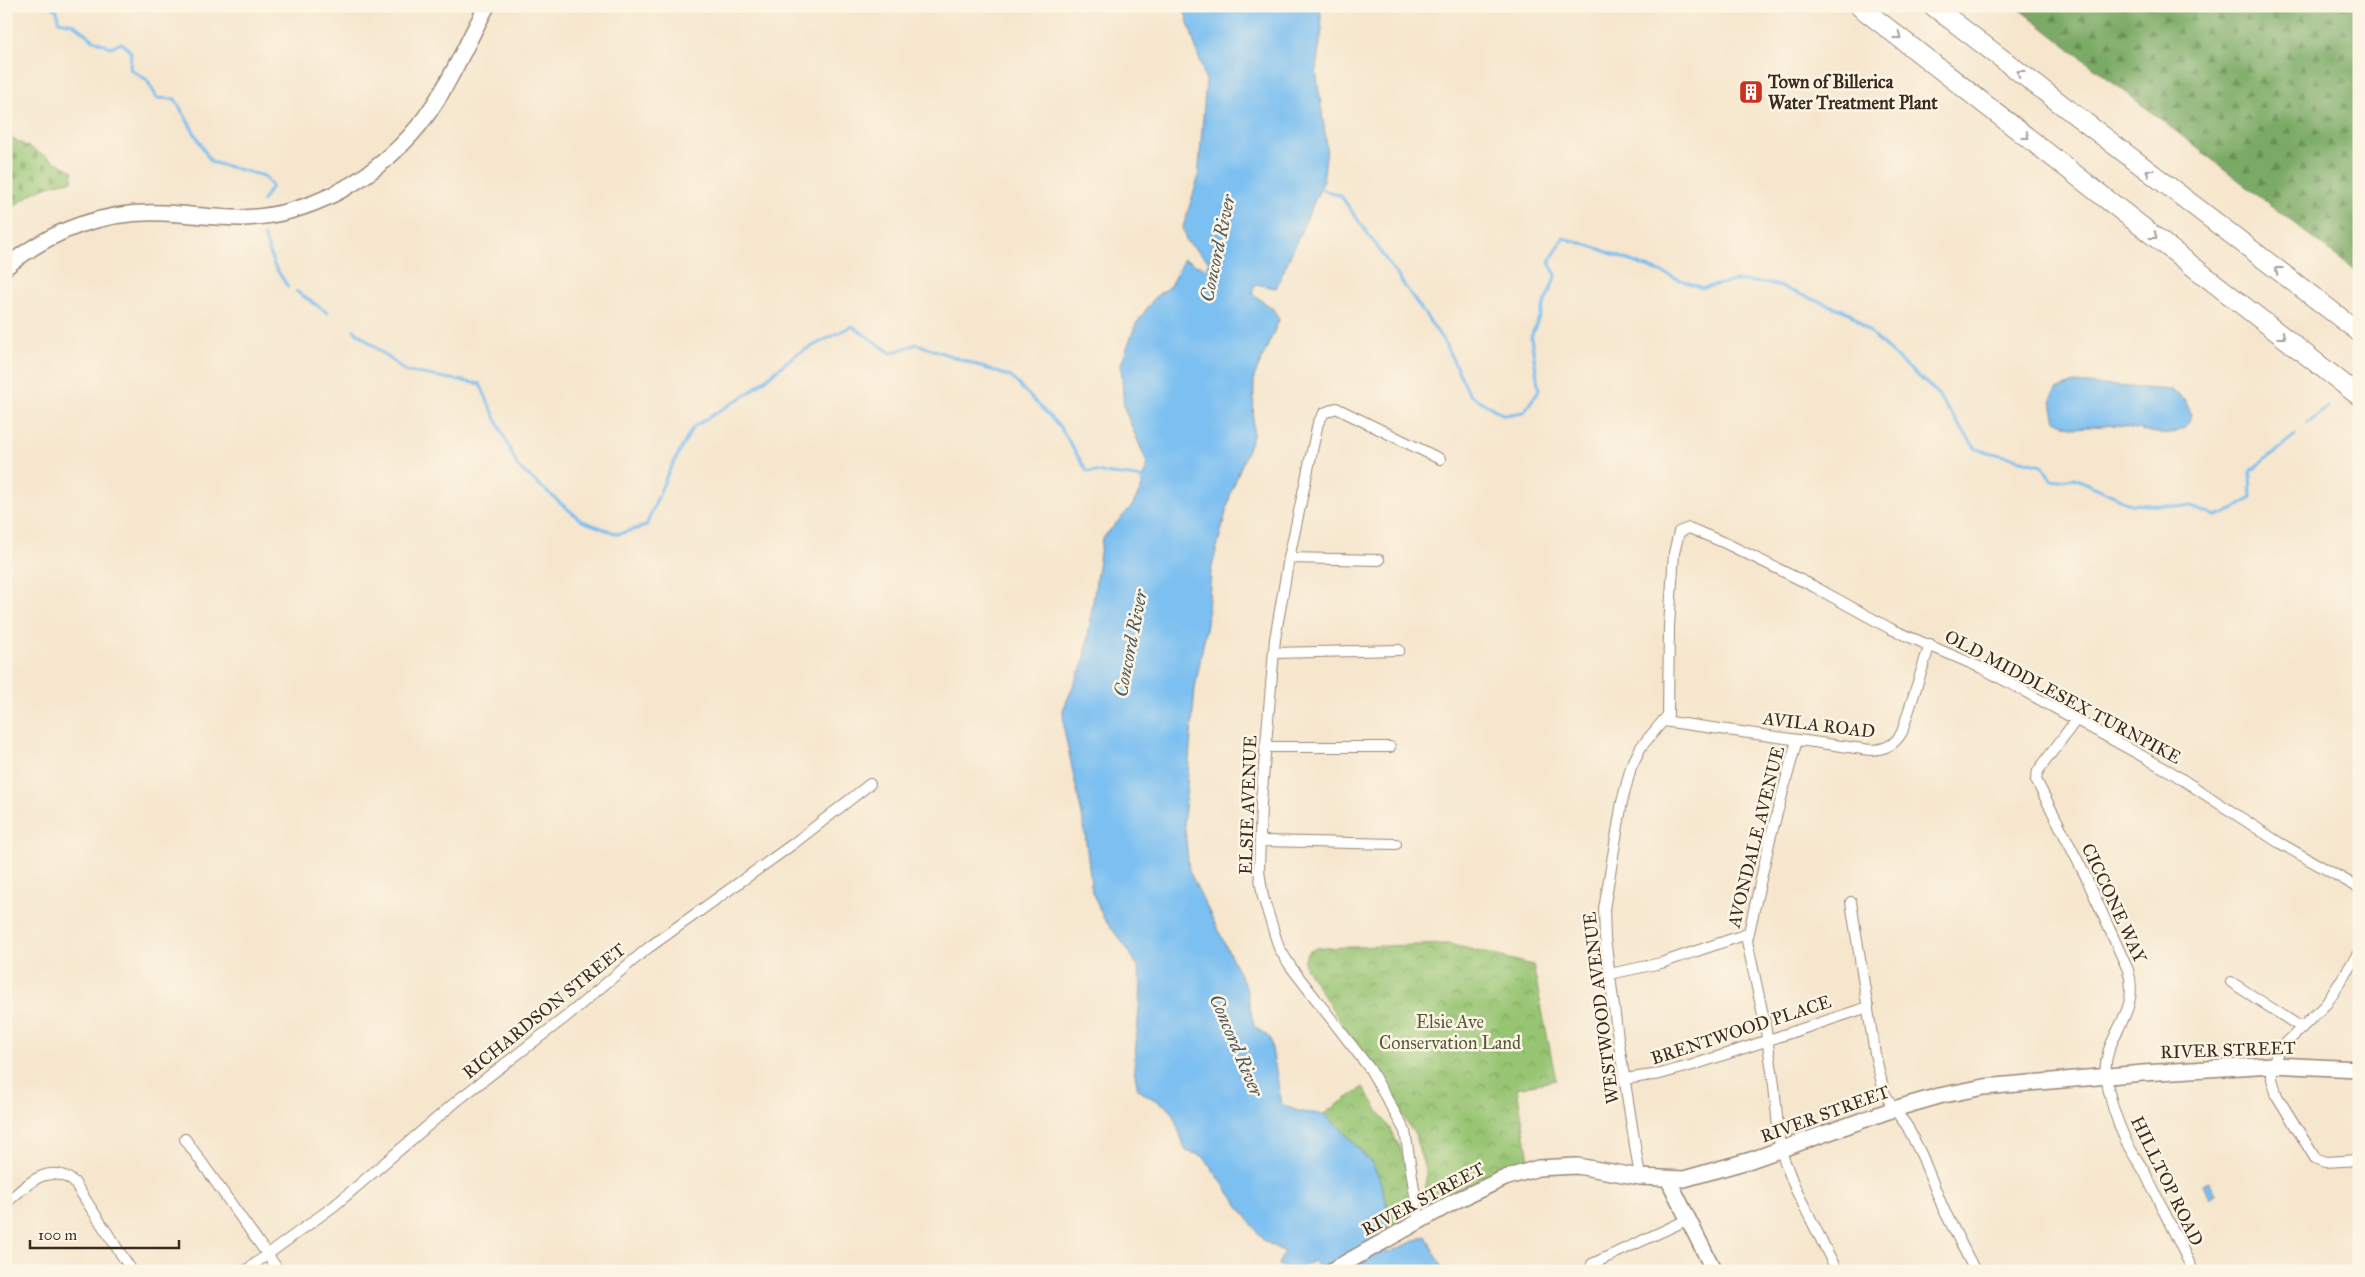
<svg xmlns="http://www.w3.org/2000/svg" width="2365" height="1277" viewBox="0 0 2365 1277" font-family="'IM FELL Great Primer',serif">
<style>
.forest{fill:url(#forest-firs);stroke:#5a6a42}
.cemetery{fill:url(#cemetery-stones);stroke:#6a7848}
.park{fill:url(#park-crowns);stroke:#6a7848}
.water{fill:#7bbff1;stroke:#5b7488}
.lines{fill:none;stroke-linecap:round;stroke-linejoin:round}
.stream{stroke:#7bbff1;stroke-width:3}
.street-casing{stroke:#988876;stroke-width:12}
.secondary-casing{stroke:#988876;stroke-width:18}
.highway-casing{stroke:#988876;stroke-width:21}
.street{stroke:#fff;stroke-width:10}
.secondary{stroke:#fff;stroke-width:15}
.highway{stroke:#fff;stroke-width:19}
.oneway{stroke:#a79f9a}
.labels{text-anchor:middle;stroke-width:5;stroke-linejoin:round;paint-order:stroke}
.poi-label{font-size:18px;font-weight:bold;fill:#3b2a1e;stroke:#fcf5e5;text-anchor:start}
.street-label{font-size:18px;fill:#3b2a1e;stroke:#fcf5e5}
.park-label{font-size:18px;fill:#575838;stroke:#fcf5e5}
.water-label{font-size:19px;font-style:italic;fill:#4e575d;stroke:#fcf5e5}
</style>
<defs>
<pattern id="forest-firs" width="22" height="20" patternUnits="userSpaceOnUse" patternTransform="scale(1.25)"><rect width="22" height="20" fill="#7aaa65"/><path d="M5 1l3.5 6h-7zM16 11l3.5 6h-7z" fill="#658b53"/></pattern>
<pattern id="cemetery-stones" width="16" height="16" patternUnits="userSpaceOnUse" patternTransform="scale(1.25)"><rect width="16" height="16" fill="#98c573"/><path d="M2 7V4a2 2 0 0 1 4 0v3zM10 15v-3a2 2 0 0 1 4 0v3z" fill="#7da05e"/></pattern>
<pattern id="park-crowns" width="20" height="18" patternUnits="userSpaceOnUse" patternTransform="scale(1.25)"><rect width="20" height="18" fill="#98c573"/><path d="M2 6a3 3 0 1 1 6 0M12 15a3 3 0 1 1 6 0" fill="none" stroke="#7da05e"/></pattern>
</defs>
<rect width="100%" height="100%" fill="#fcf5e5"/>
<filter id="ink" filterUnits="userSpaceOnUse"><feTurbulence type="fractalNoise" baseFrequency=".02" numOctaves="2"/><feDisplacementMap in="SourceGraphic" scale="10" xChannelSelector="R" yChannelSelector="G"/><feConvolveMatrix kernelMatrix="1 2 1 2 8 2 1 2 1" color-interpolation-filters="sRGB"/></filter>
<filter id="wash" filterUnits="userSpaceOnUse"><feTurbulence type="fractalNoise" baseFrequency=".0096" numOctaves="4" result="noise"/><feDisplacementMap in="SourceGraphic" scale="20" xChannelSelector="R" yChannelSelector="G"/><feGaussianBlur stdDeviation="1.12" result="paint"/><feColorMatrix in="noise" values="0 0 0 0 0 0 0 0 0 0 0 0 0 0 0 0 0 1.4 0 .05"/><feComposite in="paint" operator="in"/></filter>
<g filter="url(#wash)">
<rect width="100%" height="100%" fill="#f6e6cd"/>
<polygon class="forest" points="2015,6 2359,6 2359,274"/>
<path class="cemetery" d="M6 135 73 171 72 181C45 184 26 195 6 214Z"/>
<g class="park">
<polygon points="1450,944 1533,965 1556,1080 1517,1088 1530,1166 1477,1182 1425,1208 1426,1173 1415,1135 1306,969 1304,962 1307,953 1316,948"/>
<path d="M1363 1087C1391 1131 1422 1167 1401 1222L1385 1231 1391 1217 1373 1165 1341 1129 1324 1114Z"/>
</g>
<g class="water">
<polygon points="1183,6 1320,6 1322,29 1316,70 1327,148 1323,182 1276,288 1256,284 1252,293 1273,309 1279,320 1254,377 1253,436 1231,492 1211,571 1207,624 1195,688 1184,820 1189,871 1246,987 1254,1026 1270,1038 1282,1105 1301,1112 1324,1114 1341,1129 1373,1165 1379,1177 1391,1217 1385,1231 1374,1235 1387,1253 1426,1236 1444,1271 1323,1271 1314,1261 1295,1271 1278,1265 1284,1252 1264,1241 1203,1156 1186,1151 1171,1109 1138,1090 1134,1068 1141,986 1138,967 1126,947 1104,919 1092,892 1084,825 1064,729 1063,710 1085,658 1102,539 1132,506 1142,487 1142,478 1148,465 1124,408 1121,364 1136,324 1155,297 1170,286 1184,259 1206,269 1209,261 1186,241 1183,227 1198,179 1206,81"/>
<polygon points="2074,383 2171,390 2185,400 2191,414 2189,421 2183,429 2176,432 2161,434 2116,425 2075,428 2067,426 2056,420 2051,399 2056,390"/>
<polygon points="2209,1181 2216,1194 2209,1198 2203,1184"/>
</g>
<g class="lines">
<g class="stream">
<polyline points="52,6 57,11 59,21 73,24 94,40 110,47 122,43 131,52 130,69 147,80 157,98 175,99 211,162 264,176 272,186 262,202"/>
<polyline points="1318,188 1341,196 1443,340 1470,395 1504,415 1524,412 1539,390 1531,337 1556,275 1549,263 1563,238 1594,247 1702,288 1735,281 1770,283 1850,313 1898,359 1934,390 1976,449 2042,465 2052,481 2075,478 2131,504 2191,507 2216,516 2235,509 2251,498 2250,472 2295,435"/>
<polyline points="264,236 274,265 288,287"/>
<polyline points="296,291 328,313"/>
<polyline points="354,330 405,371 480,384 518,467 582,521 618,534 646,526 667,475 693,427 749,393 795,355 852,326 891,353 917,344 1011,377 1060,427 1087,471 1138,477 1145,482"/>
<polyline points="2308,423 2328,407"/>
</g>
</g>
</g>
<g filter="url(#ink)">
<g class="lines">
<defs>
<g id="street">
<polyline points="1289,558 1379,560"/>
<polyline points="1274,653 1399,650"/>
<path d="M2076 720 2038 771 2036 780 2085 875 2128 970C2142 1015 2101 1037 2106 1075 2109 1097 2117 1122 2126 1141 2131 1152 2138 1161 2144 1171 2160 1204 2177 1237 2193 1271"/>
<path d="M1663 721 1870 750C1885 750 1895 745 1902 732L1930 644"/>
<polyline points="1797,740 1770,839 1747,941 1765,1024 1774,1085 1780,1149 1795,1188 1837,1271"/>
<polyline points="1265,747 1390,747"/>
<polyline points="1260,841 1396,844"/>
<polyline points="1851,902 1875,1054 1884,1092 1894,1109 1907,1126 1922,1156 1943,1208 1975,1271"/>
<polyline points="2359,952 2326,1004 2279,1050 2272,1065 2272,1079 2277,1096 2315,1158 2325,1162 2359,1160"/>
<polyline points="1610,974 1661,963 1747,934"/>
<polyline points="2231,982 2302,1028"/>
<polyline points="1624,1079 1660,1074 1693,1065 1868,1007"/>
<polyline points="185,1139 279,1271"/>
<polyline points="1640,1177 1618,1038 1605,938 1604,909 1622,802 1631,767 1641,747 1668,715 1669,626 1674,553 1679,532 1689,528 1725,543 1813,586 1891,629 1984,669 2171,772 2278,842 2359,888"/>
<path d="M6 1203C27 1185 47 1161 74 1182L132 1271"/>
<polyline points="1419,1221 1405,1131 1370,1069 1291,967 1279,948 1263,897 1259,871 1261,802 1275,639 1289,558 1318,423 1324,413 1336,408 1440,459"/>
<polyline points="1592,1264 1689,1219"/>
<polyline points="245,1271 334,1206 458,1100 567,1016 648,948 793,844 870,784"/>
</g>
<g id="secondary">
<path d="M6 267C51 230 105 210 163 213 189 214 215 218 242 218 307 216 367 183 410 136 444 99 463 49 487 6"/>
<polyline points="1668,1179 1714,1271"/>
<polyline points="1331,1271 1457,1200 1505,1178 1538,1168 1577,1166 1640,1177 1684,1179 1751,1160 1894,1109 1939,1096 1984,1087 2143,1073 2272,1065 2359,1069"/>
</g>
<g id="highway">
<polyline points="1859,6 2359,396"/>
<polyline points="1933,6 2359,332"/>
</g>
</defs>
<use href="#street" class="street-casing"/>
<use href="#secondary" class="secondary-casing"/>
<use href="#highway" class="highway-casing"/>
<use href="#street" class="street"/>
<use href="#secondary" class="secondary"/>
<use href="#highway" class="highway"/>
</g>
<defs><path id="oneway-chevron" d="M-2-3.5L2.5 0L-2 3.5" fill="none" stroke-width="1.6" stroke-linecap="round" stroke-linejoin="round" transform="scale(1.25)"/></defs>
<g class="oneway">
<use href="#oneway-chevron" transform="translate(1898 36) rotate(38)"/>
<use href="#oneway-chevron" transform="translate(2020 73) rotate(-142)"/>
<use href="#oneway-chevron" transform="translate(2026 136) rotate(38)"/>
<use href="#oneway-chevron" transform="translate(2149 172) rotate(-143)"/>
<use href="#oneway-chevron" transform="translate(2154 236) rotate(38)"/>
<use href="#oneway-chevron" transform="translate(2278 270) rotate(-143)"/>
<use href="#oneway-chevron" transform="translate(2282 336) rotate(38)"/>
</g>
</g>
<defs>
<symbol id="building-square" viewBox="-11 -11 22 22"><rect x="-9" y="-9" width="18" height="18" rx="4" fill="#c8321e" stroke="#fcf5e5"/><path d="M-4-6H4V6H1V3H-1V6H-4ZM-2.5-4.3h1.7v1.8h-1.7ZM.8-4.3h1.7v1.8H.8ZM-2.5-1h1.7V.8h-1.7ZM.8-1h1.7V.8H.8Z" fill="#fff"/></symbol>
</defs>
<g fill-rule="evenodd">
<use href="#building-square" x="1737" y="78" width="28" height="28"/>
</g>
<g class="labels">
<g class="poi-label">
<text x="1768" y="88">Town of Billerica<tspan x="1768" dy="21">Water Treatment Plant</tspan></text>
</g>
<g class="street-label">
<text transform="translate(2063 697) rotate(28)" y="6">OLD MIDDLESEX TURNPIKE</text>
<text transform="translate(1819 725) rotate(7)" y="6">AVILA ROAD</text>
<text transform="translate(1248 805) rotate(-88)" y="6">ELSIE AVENUE</text>
<text transform="translate(1756 837) rotate(-76)" y="6">AVONDALE AVENUE</text>
<text transform="translate(2114 903) rotate(65)" y="6">CICCONE WAY</text>
<text transform="translate(1601 1008) rotate(-97)" y="6">WESTWOOD AVENUE</text>
<text transform="translate(544 1011) rotate(-39)" y="6">RICHARDSON STREET</text>
<text transform="translate(1741 1030) rotate(-18)" y="6">BRENTWOOD PLACE</text>
<text transform="translate(2228 1050) rotate(-2)" y="6">RIVER STREET</text>
<text transform="translate(1825 1114) rotate(-20)" y="6">RIVER STREET</text>
<text transform="translate(2167 1181) rotate(64)" y="6">HILLTOP ROAD</text>
<text transform="translate(1423 1199) rotate(-28)" y="6">RIVER STREET</text>
</g>
<g class="park-label">
<text x="1450" y="1028">Elsie Ave<tspan x="1450" dy="21">Conservation Land</tspan></text>
</g>
<g class="water-label">
<text transform="translate(1217 248) rotate(-78)" y="7">Concord River</text>
<text transform="translate(1130 643) rotate(-79)" y="7">Concord River</text>
<text transform="translate(1237 1045) rotate(67)" y="7">Concord River</text>
</g>
</g>
<rect width="2365" height="1277" fill="none" stroke="#fcf5e5" stroke-width="25"/>
<path d="M30 1240v8h149v-8" fill="none" stroke="#3b2a1e" stroke-width="2.5"/>
<text x="38" y="1240" font-size="15" fill="#3b2a1e" stroke="#fcf5e5" stroke-width="4" paint-order="stroke">100 m</text>
</svg>
